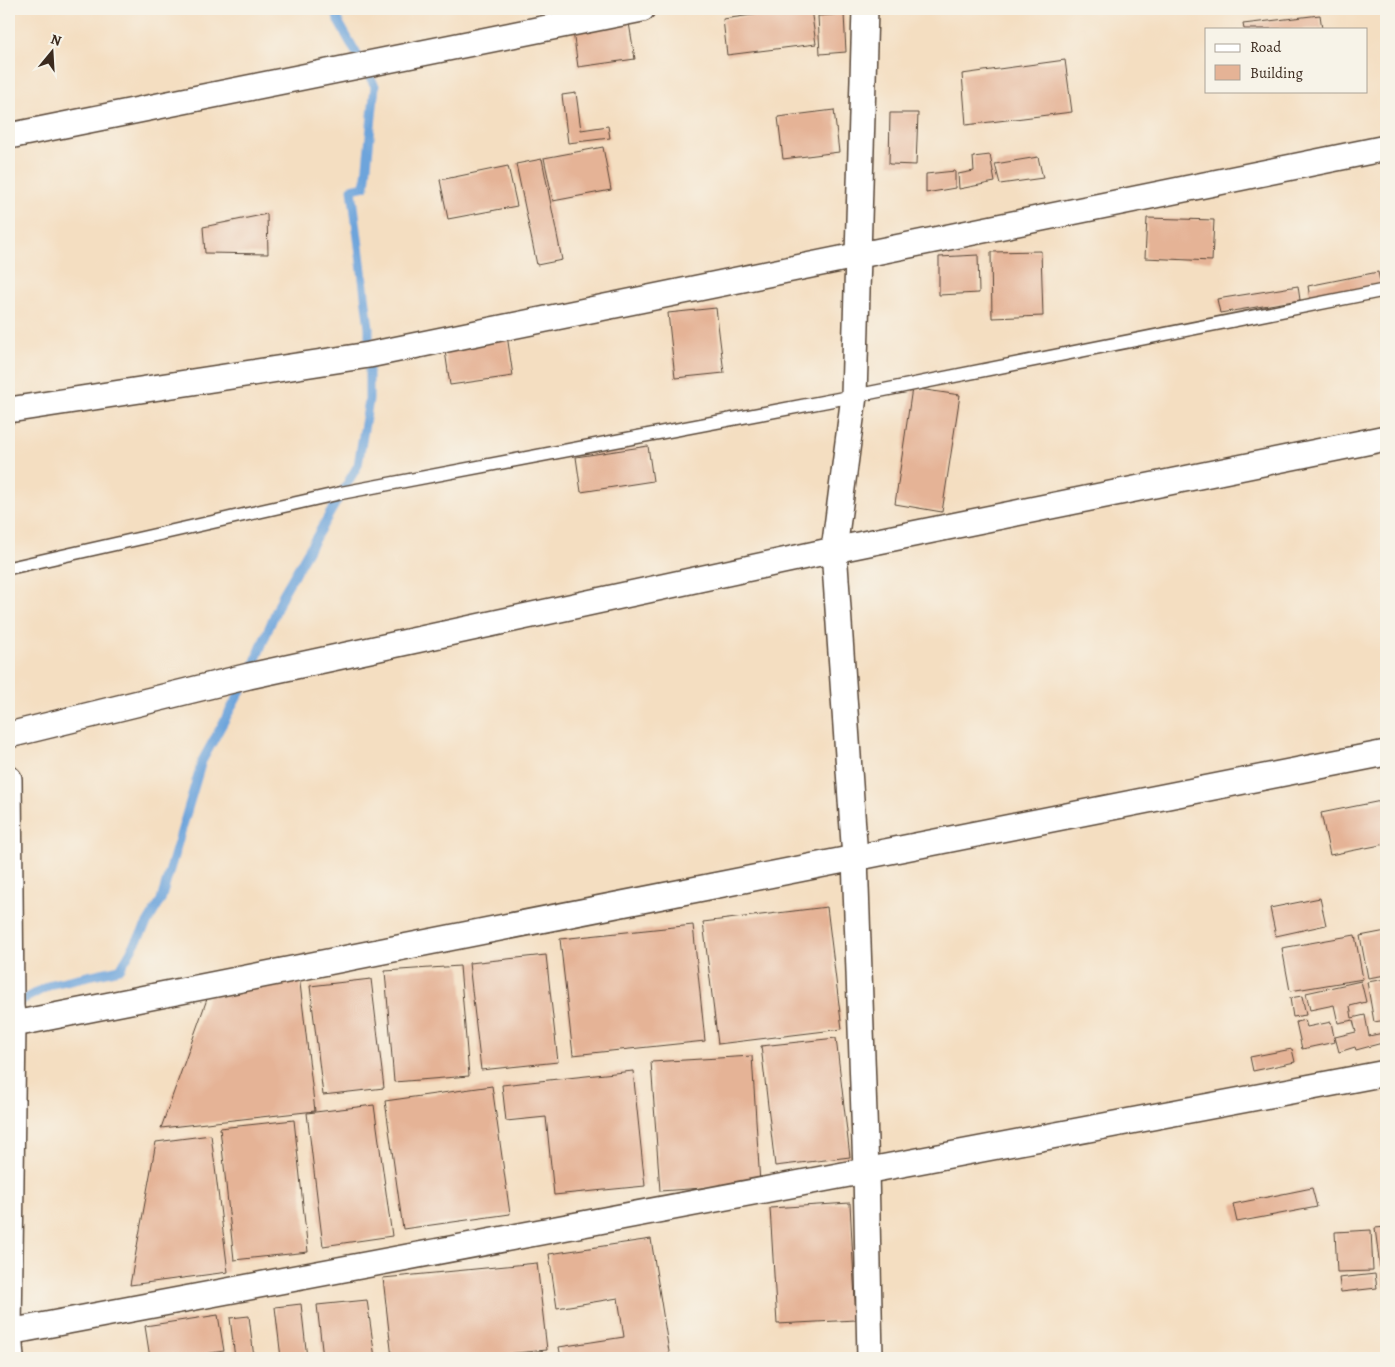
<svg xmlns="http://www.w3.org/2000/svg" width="1395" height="1367" viewBox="0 0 1395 1367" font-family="Alegreya,serif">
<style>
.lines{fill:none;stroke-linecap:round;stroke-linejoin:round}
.stream{stroke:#6da4db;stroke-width:9}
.building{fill:#e5b396}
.service-casing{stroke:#574536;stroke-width:15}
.minor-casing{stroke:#574536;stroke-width:28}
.service{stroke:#fff;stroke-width:12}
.minor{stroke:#fff;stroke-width:25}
</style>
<rect width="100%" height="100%" fill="#f7f3e8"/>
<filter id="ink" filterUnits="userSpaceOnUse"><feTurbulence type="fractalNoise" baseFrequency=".02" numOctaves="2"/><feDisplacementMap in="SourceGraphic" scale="10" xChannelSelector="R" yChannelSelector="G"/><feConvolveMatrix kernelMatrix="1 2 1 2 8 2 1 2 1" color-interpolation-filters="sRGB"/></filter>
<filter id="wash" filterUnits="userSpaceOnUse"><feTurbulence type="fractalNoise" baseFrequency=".0096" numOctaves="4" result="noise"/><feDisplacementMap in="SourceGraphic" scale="20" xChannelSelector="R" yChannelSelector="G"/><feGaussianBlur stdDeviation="1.12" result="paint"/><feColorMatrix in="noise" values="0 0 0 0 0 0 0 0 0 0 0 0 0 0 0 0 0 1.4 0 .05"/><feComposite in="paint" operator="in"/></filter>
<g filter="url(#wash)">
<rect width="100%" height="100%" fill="#f4dec1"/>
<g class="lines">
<polyline class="stream" points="13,1005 52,984 120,969 161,900 202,761 249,676 283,594 358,465 369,400 369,328 352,189 365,186 375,86 338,21 336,9"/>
</g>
<g id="blocks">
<g class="building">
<polygon points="796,9 811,9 816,44 727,55 723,19"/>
<polygon points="844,14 846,52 820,54 818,16"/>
<polygon points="1320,15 1322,29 1244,29 1243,24"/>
<polygon points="629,23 635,59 578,67 573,31"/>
<polygon points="1065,60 1072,112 966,125 962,74"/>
<polygon points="576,93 581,130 608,126 610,138 568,143 562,95"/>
<polygon points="834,110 839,152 783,159 778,117"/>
<polygon points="890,113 918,113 916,165 889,164"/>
<polygon points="603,147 611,190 553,201 544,158"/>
<polygon points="990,155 995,182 959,189 958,174 974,171 973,157"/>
<polygon points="1038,157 1043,178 1000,184 995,164"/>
<polygon points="542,159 562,260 537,265 516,164"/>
<polygon points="508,166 517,206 448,219 440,180"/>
<polygon points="955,171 955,188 926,193 926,174"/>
<polygon points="267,214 268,254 205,253 203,227"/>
<polygon points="1147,218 1214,220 1212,261 1145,258"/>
<polygon points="1041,251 1043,316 992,318 991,252"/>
<polygon points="978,255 979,293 939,295 939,257"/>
<polygon points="1378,272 1381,286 1310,299 1308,286"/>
<polygon points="1298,286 1300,300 1220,313 1217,299"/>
<polygon points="716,308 724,373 675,378 668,313"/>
<polygon points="507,335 513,376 450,385 444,344"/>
<polygon points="912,388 960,395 942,512 895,504"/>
<polygon points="648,446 653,481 581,492 576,457"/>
<polygon points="1386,800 1386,844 1330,855 1321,813"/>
<polygon points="1320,898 1326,925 1276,936 1270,908"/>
<polygon points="827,907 842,1029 718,1044 703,922"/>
<polygon points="693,925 705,1041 573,1055 560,939"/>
<polygon points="1386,931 1386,975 1368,978 1360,936"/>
<polygon points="1355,935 1363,979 1290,991 1282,948"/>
<polygon points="546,955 558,1062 481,1070 469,963"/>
<polygon points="460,966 469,1076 394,1082 385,971"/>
<polygon points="299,975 315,1111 161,1128 212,985"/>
<polygon points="371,979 384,1088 323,1095 310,986"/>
<polygon points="1386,979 1386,1020 1374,1022 1367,982"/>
<polygon points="1361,981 1366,1002 1350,1006 1352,1018 1365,1015 1369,1036 1383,1033 1386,1042 1356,1050 1355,1047 1339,1052 1335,1037 1356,1032 1353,1020 1338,1023 1334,1005 1310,1010 1306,993"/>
<polygon points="1302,996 1306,1015 1293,1017 1290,998"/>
<polygon points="1305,1020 1307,1027 1331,1022 1335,1042 1302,1049 1296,1022"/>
<polygon points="836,1038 850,1157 775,1166 761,1046"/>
<polygon points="1292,1049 1295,1062 1253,1071 1250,1057"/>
<polygon points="752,1056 760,1184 660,1191 651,1062"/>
<polygon points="633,1071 645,1186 554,1195 546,1117 506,1121 502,1085"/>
<polygon points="492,1086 510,1214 403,1229 385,1101"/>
<polygon points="374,1105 392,1236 323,1246 307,1113"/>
<polygon points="294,1120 308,1252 234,1260 220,1128"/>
<polygon points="211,1135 228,1272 130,1285 156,1142"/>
<polygon points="1312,1188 1317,1207 1237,1222 1233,1204"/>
<polygon points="850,1203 856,1320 777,1324 770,1208"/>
<polygon points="1386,1227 1386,1267 1380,1267 1375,1228"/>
<polygon points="1371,1230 1373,1271 1337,1272 1335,1232"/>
<polygon points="651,1239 670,1358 561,1358 559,1347 624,1337 618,1298 557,1308 549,1254"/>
<polygon points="537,1263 547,1350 464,1358 392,1358 383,1278"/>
<polygon points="1386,1272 1386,1287 1384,1287 1381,1273"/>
<polygon points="1375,1274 1377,1288 1341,1292 1339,1278"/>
<polygon points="367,1300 375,1358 323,1358 317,1305"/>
<polygon points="301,1304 307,1358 281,1358 275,1307"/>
<polygon points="218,1315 224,1351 178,1358 150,1358 145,1326"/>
<polygon points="249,1316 254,1358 235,1358 230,1318"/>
</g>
</g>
</g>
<g filter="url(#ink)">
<use href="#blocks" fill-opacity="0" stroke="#574536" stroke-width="1"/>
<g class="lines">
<defs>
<polyline id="service" points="9,568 341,493 854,396 1386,290"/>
<g id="minor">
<polyline points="865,9 854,396 834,550 855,858 866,1171 870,1358"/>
<polyline points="9,136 642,9"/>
<polyline points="9,410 369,355 1386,148"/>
<polyline points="9,735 249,676 834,550 1386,438"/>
<polyline points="9,779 11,1006 13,1024 9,1332 11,1358"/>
<polyline points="9,1025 1386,753"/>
<polyline points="9,1332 1386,1073"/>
</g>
</defs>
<use href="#service" class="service-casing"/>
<use href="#minor" class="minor-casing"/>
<use href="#service" class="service"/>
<use href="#minor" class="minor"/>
</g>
</g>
<rect width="1395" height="1367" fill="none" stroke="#f7f3e8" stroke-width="30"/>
<rect x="1205" y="28" width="162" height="65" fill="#f7f3e8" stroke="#aca397"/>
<rect x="1215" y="44" width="25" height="8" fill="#ffffff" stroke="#aca397"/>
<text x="1250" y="52" font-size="15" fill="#3b2a1e">Road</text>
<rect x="1215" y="65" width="25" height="15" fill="#e5b396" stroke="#aca397"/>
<text x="1250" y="78" font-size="15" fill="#3b2a1e">Building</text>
<g transform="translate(52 52) rotate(18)" stroke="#f7f3e8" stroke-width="4" paint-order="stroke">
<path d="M0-4L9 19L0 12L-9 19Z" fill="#3b2a1e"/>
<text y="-8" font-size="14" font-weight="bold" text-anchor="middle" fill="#3b2a1e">N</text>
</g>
</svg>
